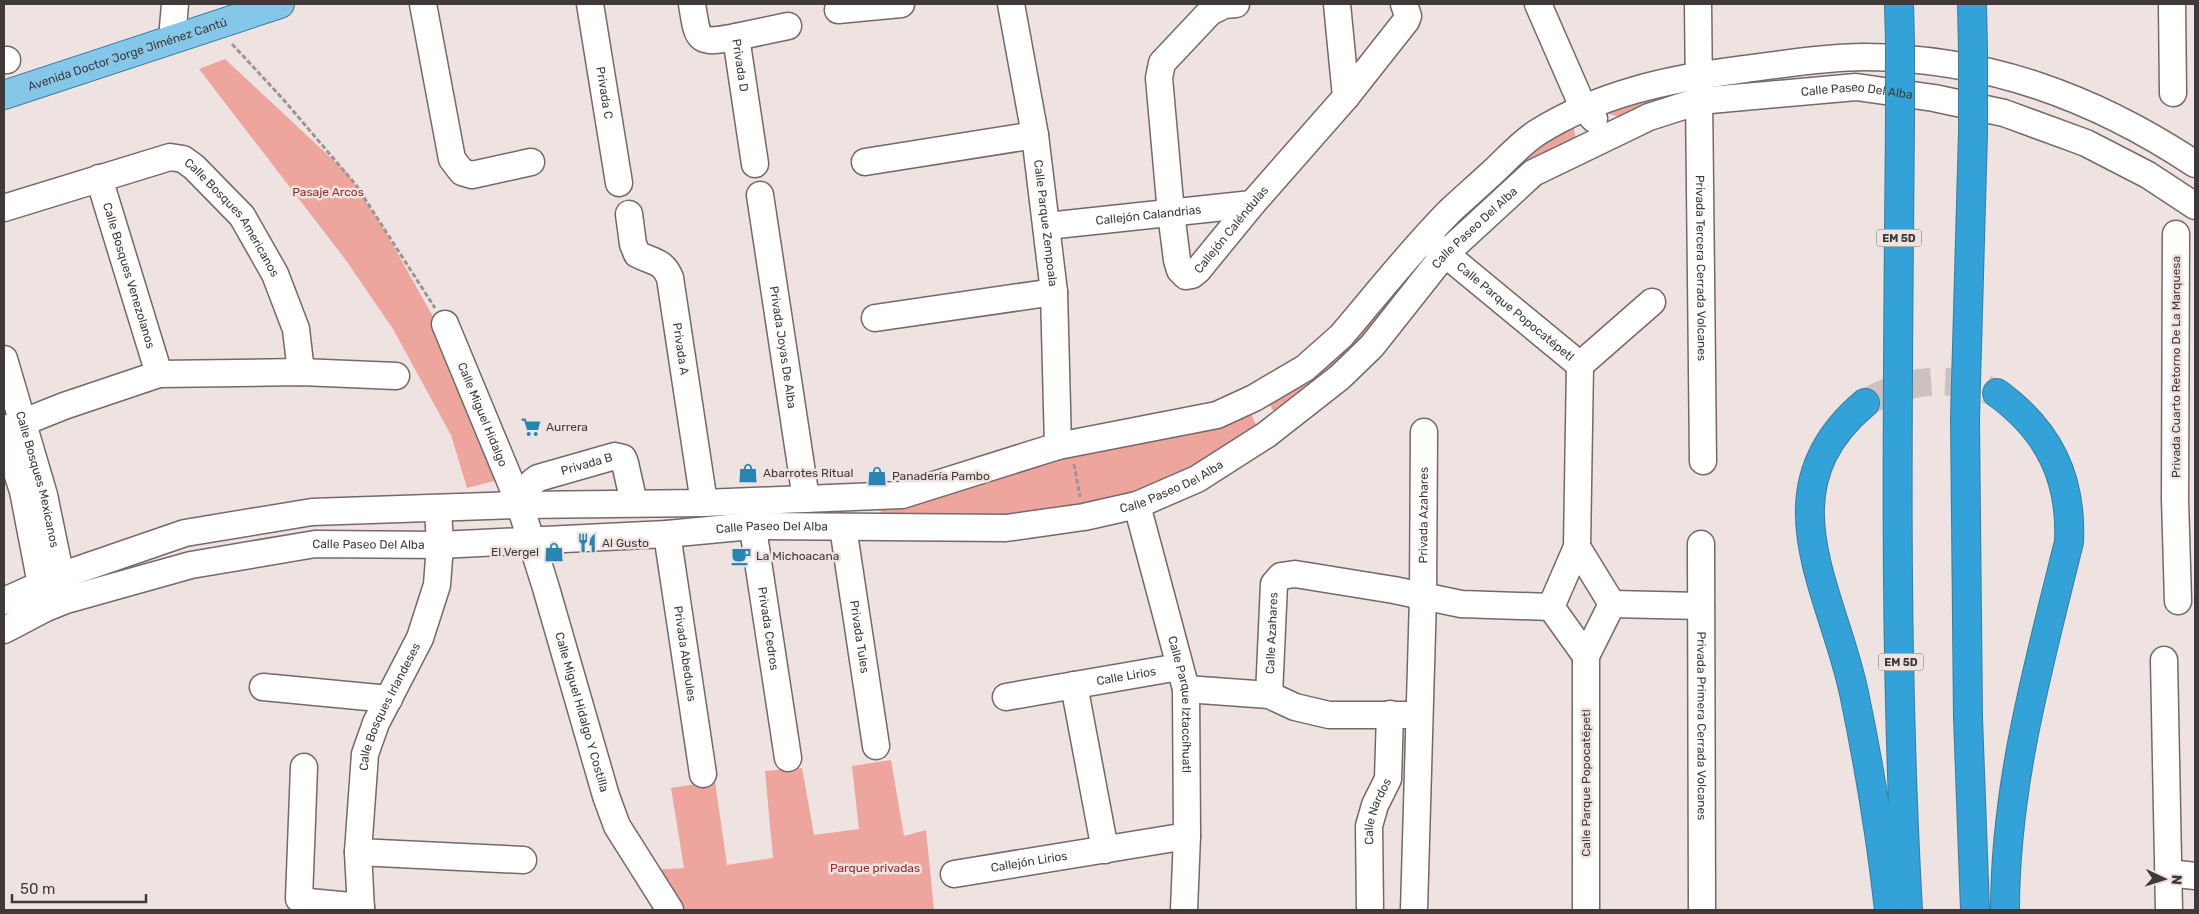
<svg xmlns="http://www.w3.org/2000/svg" width="2199" height="914" viewBox="0 0 2199 914" font-family="Rubik,sans-serif">
<style>
.green{fill:#eda59d}
.lines{fill:none;stroke-linecap:round;stroke-linejoin:round}
.highway-tunnel{stroke:#ccc1bf;stroke-width:28;stroke-dasharray:28 14;stroke-linecap:butt}
.minor-casing{stroke:#746968;stroke-width:29}
.major-casing{stroke:#377ea0;stroke-width:30}
.highway-casing{stroke:#377ea0;stroke-width:30}
.path{stroke:#9e9593;stroke-width:3;stroke-dasharray:5 2.5;stroke-linecap:butt}
.minor{stroke:#fff;stroke-width:26}
.major{stroke:#85c7e8;stroke-width:28}
.highway{stroke:#33a2d8;stroke-width:28}
.highway-bridge-casing{stroke:#377ea0;stroke-width:30;stroke-linecap:butt}
.highway-bridge{stroke:#33a2d8;stroke-width:28}
.labels{text-anchor:middle;stroke-width:5;stroke-linejoin:round;paint-order:stroke}
.shield{fill:#efe3e1;stroke:#746d6b;stroke-width:1}
.shield-label{font-size:11px;font-weight:bold;fill:#3f3a39}
.street-label{font-size:12px;fill:#3f3a39;stroke:#efe3e1}
.park-label{font-size:12px;fill:#962b27;stroke:#efe3e1}
.poi-label{font-size:12px;fill:#3f3a39;stroke:#efe3e1;text-anchor:start}
</style>
<rect width="100%" height="100%" fill="#efe3e1"/>
<g class="green">
<polygon points="225,59 347,173 385,231 436,322 498,480 467,488 451,435 393,329 345,259 199,69"/>
<polygon points="1688,82 1690,96 1623,118 1599,111"/>
<polygon points="1573,125 1577,144 1450,246 1440,235 1529,154"/>
<polygon points="1426,249 1437,259 1399,307 1278,418 1266,399"/>
<polygon points="1250,412 1259,431 1190,477 1090,513 882,523 880,502"/>
<polygon points="891,760 904,836 926,830 934,910 680,910 653,870 684,868 671,788 715,781 727,865 773,858 765,771 802,768 814,835 859,829 852,766"/>
</g>
<g class="lines">
<path class="highway-tunnel" d="M1865 403C1910 378 1949 375 1997 393"/>
<defs>
<g id="minor">
<polyline points="423,4 452,159 462,172 472,175 531,162"/>
<path id="s1" d="M590 4 619 183"/>
<path id="s2" d="M692 4C698 42 697 44 736 37L755 164"/>
<path id="s3" d="M1011 4 1035 135 1054 292 1058 446"/>
<path id="s4" d="M1236 4 1224 5 1210 12 1162 63 1159 78 1171 213 1177 260 1180 270 1186 276 1192 275 1198 270 1252 204 1346 97 1406 21 1408 16 1404 4"/>
<polyline points="1337,4 1346,97"/>
<polyline points="1538,4 1583,107 1594,119"/>
<path id="s5" d="M1698 4 1703 461"/>
<polyline points="2172,4 2173,93"/>
<polyline points="838,10 901,4"/>
<polyline points="736,37 788,26"/>
<polyline points="172,39 175,4"/>
<polyline points="4,60 7,60"/>
<polyline points="865,162 1035,135"/>
<path id="s6" d="M99 178 159 374"/>
<path id="s7" d="M760 195 806 499"/>
<path id="s8" d="M4 208 170 157 183 159 194 167 242 216 275 274 296 329 301 372"/>
<path id="s9" d="M629 214 633 244 637 254C652 262 663 260 670 278L704 503"/>
<path id="s10" d="M1047 226 1252 204"/>
<polyline points="2176,234 2175,499 2178,601"/>
<path id="s11" d="M1432 243 1580 365 1577 547 1551 607 1586 656"/>
<polyline points="875,318 1054,292"/>
<path id="s12" d="M445 324 520 505 546 588 606 796 617 826 670 910"/>
<path id="s13" d="M4 359 44 495 64 592"/>
<polyline points="1580,365 1652,302"/>
<polyline points="4,430 64,406 159,374 301,372 396,376"/>
<polyline points="4,434 23,491 44,600"/>
<path id="s14" d="M520 505C524 492 527 485 538 478L615 456 623 458 625 463 634 503"/>
<path id="s15" d="M1137 505 1186 689 1187 836 1184 910"/>
<path id="s16" d="M750 509 788 758"/>
<path id="s17" d="M843 527 876 746"/>
<path id="s18" d="M667 534 703 774"/>
<path id="s19" d="M1701 544 1702 910"/>
<polyline points="1577,547 1612,604 1586,656 1586,910"/>
<path d="M4 601 60 576 185 533 312 512 520 505 704 503 902 495 1058 446 1217 415 1254 398 1305 368 1341 336C1377 294 1412 249 1451 210 1465 197 1480 184 1494 171 1508 158 1522 142 1538 132 1599 94 1668 79 1738 70 1778 65 1824 57 1865 57 1987 58 2094 97 2195 164"/>
<polyline points="1612,604 1701,606"/>
<path id="s20" d="M4 630 46 608 66 600 191 565 315 544 440 545 667 534 751 526 1006 528 1084 517 1137 505 1197 479 1266 435 1340 377 1372 346 1444 255 1533 173 1649 117 1699 101 1856 87 1934 98 2004 113 2086 143 2148 175 2195 206"/>
<polyline points="2164,660 2169,910"/>
<polyline points="1074,685 1105,850"/>
<polyline points="263,687 389,699"/>
<polyline points="1186,689 1269,695 1295,707 1329,715 1419,715"/>
<path id="s21" d="M1269 695 1274 584 1281 576 1295 574 1394 590 1461 604 1551 607"/>
<path id="s22" d="M1006 697 1179 667"/>
<polyline points="304,767 299,899 309,902 361,907"/>
<polyline points="358,852 523,860"/>
<polyline points="2169,873 2195,876"/>
<path id="s23" d="M954 874 1187 836"/>
<path id="s24" d="M361 910 358 852 365 754 376 723 420 638 437 585 440 545 438 508"/>
<path id="s25" d="M1370 910 1369 826 1375 805 1388 779 1390 714"/>
<path id="s26" d="M1414 910 1423 597 1424 432"/>
</g>
<g id="major">
<path id="s27" d="M4 95 280 4"/>
</g>
<g id="highway">
<polyline points="1899,4 1900,42"/>
<polyline points="1972,4 1973,50"/>
<path d="M1900 117C1898 381 1893 646 1908 910"/>
<polyline points="1973,132 1965,419 1968,717 1975,910"/>
<path d="M1997 393C2049 431 2072 478 2069 542 2039 664 2005 784 2005 910"/>
<path d="M1865 403C1761 490 1832 589 1854 693 1869 765 1881 837 1889 910"/>
</g>
</defs>
<use href="#minor" class="minor-casing"/>
<use href="#major" class="major-casing"/>
<use href="#highway" class="highway-casing"/>
<g class="path">
<polyline points="232,44 283,99 356,185 435,308"/>
<polyline points="1074,464 1080,497"/>
</g>
<use href="#minor" class="minor"/>
<use href="#major" class="major"/>
<use href="#highway" class="highway"/>
<defs>
<g id="highway-bridge">
<polyline points="1900,42 1900,117"/>
<polyline points="1973,50 1973,132"/>
</g>
</defs>
<use href="#highway-bridge" class="highway-bridge-casing"/>
<use href="#highway-bridge" class="highway-bridge"/>
</g>
<defs>
<symbol id="supermarket-bare" viewBox="-9 -9 18 18"><path d="M-6-5.5h2.5l.6 2H6L4.5 2H-2.5L-4.4-4H-6ZM-1.5 3.2a1.3 1.3 0 1 0 .1 0ZM3 3.2a1.3 1.3 0 1 0 .1 0Z" fill="#2884b1" stroke="#efe3e1" stroke-width="2.5" paint-order="stroke"/></symbol>
<symbol id="shop-bare" viewBox="-9 -9 18 18"><path d="M-5-2.5h2.3a2.7 3.5 0 0 1 5.4 0H5L5.5 6h-11ZM-1.5-2.5h3a1.5 2.3 0 0 0-3 0Z" fill="#2884b1" stroke="#efe3e1" stroke-width="2.5" paint-order="stroke"/></symbol>
<symbol id="restaurant-bare" viewBox="-9 -9 18 18"><path d="M-5-6h1v4h1v-4h1v4h1v-4h1v5L-1.5 .5V6h-2V.5L-5-1ZM5-6V6H3V1.5H1.5Q1.5-4 5-6Z" fill="#2884b1" stroke="#efe3e1" stroke-width="2.5" paint-order="stroke"/></symbol>
<symbol id="cafe-bare" viewBox="-9 -9 18 18"><path d="M-5.5-4.5H6V0H3Q3 3.5 0 3.5H-2.5Q-5.5 3.5-5.5 0ZM3-3.2v2h1.7v-2ZM-6 4.5H4V6H-6Z" fill="#2884b1" stroke="#efe3e1" stroke-width="2.5" paint-order="stroke"/></symbol>
</defs>
<g fill-rule="evenodd">
<use href="#supermarket-bare" x="517" y="413" width="28" height="28"/>
<use href="#shop-bare" x="734" y="459" width="28" height="28"/>
<use href="#shop-bare" x="863" y="462" width="28" height="28"/>
<use href="#restaurant-bare" x="573" y="529" width="28" height="28"/>
<use href="#shop-bare" x="540" y="538" width="28" height="28"/>
<use href="#cafe-bare" x="727" y="542" width="28" height="28"/>
</g>
<g class="labels">
<g class="shield">
<rect x="1876.5" y="229.5" width="45" height="17" rx="4"/>
<rect x="1878.5" y="653.5" width="45" height="17" rx="4"/>
</g>
<g class="shield-label">
<text x="1899" y="242">EM 5D</text>
<text x="1901" y="666">EM 5D</text>
</g>
<g class="street-label">
<text dy="4" stroke="none"><textPath href="#s27" startOffset="130">Avenida Doctor Jorge Jiménez Cantú</textPath></text>
<text dy="4" stroke="none"><textPath href="#s2" startOffset="99">Privada D</textPath></text>
<text dy="4" stroke="none"><textPath href="#s1" startOffset="90">Privada C</textPath></text>
<text dy="4" stroke="none"><textPath href="#s20" startOffset="2012">Calle Paseo Del Alba</textPath></text>
<text dy="4" stroke="none"><textPath href="#s10" startOffset="102">Callejón Calandrias</textPath></text>
<text dy="4" stroke="none"><textPath href="#s8" startOffset="264">Calle Bosques Americanos</textPath></text>
<text dy="4" stroke="none"><textPath href="#s3" startOffset="222">Calle Parque Zempoala</textPath></text>
<text dy="4" stroke="none"><textPath href="#s20" startOffset="1592">Calle Paseo Del Alba</textPath></text>
<text dy="4" stroke="none"><textPath href="#s4" startOffset="381">Callejón Caléndulas</textPath></text>
<text dy="4" stroke="none"><textPath href="#s5" startOffset="264">Privada Tercera Cerrada Volcanes</textPath></text>
<text dy="4" stroke="none"><textPath href="#s6" startOffset="102">Calle Bosques Venezolanos</textPath></text>
<text dy="4" stroke="none"><textPath href="#s11" startOffset="108">Calle Parque Popocatépetl</textPath></text>
<text dy="4" stroke="none"><textPath href="#s7" startOffset="154">Privada Joyas De Alba</textPath></text>
<text dy="4" stroke="none"><textPath href="#s9" startOffset="155">Privada A</textPath></text>
<text transform="translate(2176 367) rotate(-90)" y="4">Privada Cuarto Retorno De La Marquesa</text>
<text dy="4" stroke="none"><textPath href="#s12" startOffset="98">Calle Miguel Hidalgo</textPath></text>
<text dy="4" stroke="none"><textPath href="#s14" startOffset="84">Privada B</textPath></text>
<text dy="4" stroke="none"><textPath href="#s13" startOffset="125">Calle Bosques Mexicanos</textPath></text>
<text dy="4" stroke="none"><textPath href="#s20" startOffset="1188">Calle Paseo Del Alba</textPath></text>
<text dy="4" stroke="none"><textPath href="#s26" startOffset="395">Privada Azahares</textPath></text>
<text dy="4" stroke="none"><textPath href="#s20" startOffset="782">Calle Paseo Del Alba</textPath></text>
<text dy="4" stroke="none"><textPath href="#s20" startOffset="378">Calle Paseo Del Alba</textPath></text>
<text dy="4" stroke="none"><textPath href="#s16" startOffset="121">Privada Cedros</textPath></text>
<text dy="4" stroke="none"><textPath href="#s21" startOffset="62">Calle Azahares</textPath></text>
<text dy="4" stroke="none"><textPath href="#s17" startOffset="111">Privada Tules</textPath></text>
<text dy="4" stroke="none"><textPath href="#s18" startOffset="121">Privada Abedules</textPath></text>
<text dy="4" stroke="none"><textPath href="#s22" startOffset="122">Calle Lirios</textPath></text>
<text dy="4" stroke="none"><textPath href="#s15" startOffset="205">Calle Parque Iztaccíhuatl</textPath></text>
<text dy="4" stroke="none"><textPath href="#s24" startOffset="209">Calle Bosques Irlandeses</textPath></text>
<text dy="4" stroke="none"><textPath href="#s12" startOffset="412">Calle Miguel Hidalgo Y Costilla</textPath></text>
<text dy="4" stroke="none"><textPath href="#s19" startOffset="182">Privada Primera Cerrada Volcanes</textPath></text>
<text transform="translate(1586 783) rotate(-90)" y="4">Calle Parque Popocatépetl</text>
<text dy="4" stroke="none"><textPath href="#s25" startOffset="100">Calle Nardos</textPath></text>
<text dy="4" stroke="none"><textPath href="#s23" startOffset="76">Callejón Lirios</textPath></text>
</g>
<g class="park-label">
<text x="328" y="196">Pasaje Arcos</text>
<text x="875" y="872">Parque privadas</text>
</g>
<g class="poi-label">
<text x="546" y="431">Aurrera</text>
<text x="763" y="477">Abarrotes Ritual</text>
<text x="892" y="480">Panadería Pambo</text>
<text x="602" y="547">Al Gusto</text>
<text x="539" y="556" text-anchor="end">El Vergel</text>
<text x="756" y="560">La Michoacana</text>
</g>
</g>
<rect width="2199" height="914" fill="none" stroke="#3f3a39" stroke-width="10"/>
<g transform="translate(2164 879) rotate(94)" stroke="#efe3e1" stroke-width="4" paint-order="stroke">
<path d="M0-4L9 19L0 12L-9 19Z" fill="#3f3a39"/>
<text y="-8" font-size="14" font-weight="bold" text-anchor="middle" fill="#3f3a39">N</text>
</g>
<path d="M12 894v8h134v-8" fill="none" stroke="#3f3a39" stroke-width="2.5"/>
<text x="20" y="894" font-size="15" fill="#3f3a39" stroke="#efe3e1" stroke-width="4" paint-order="stroke">50 m</text>
</svg>
